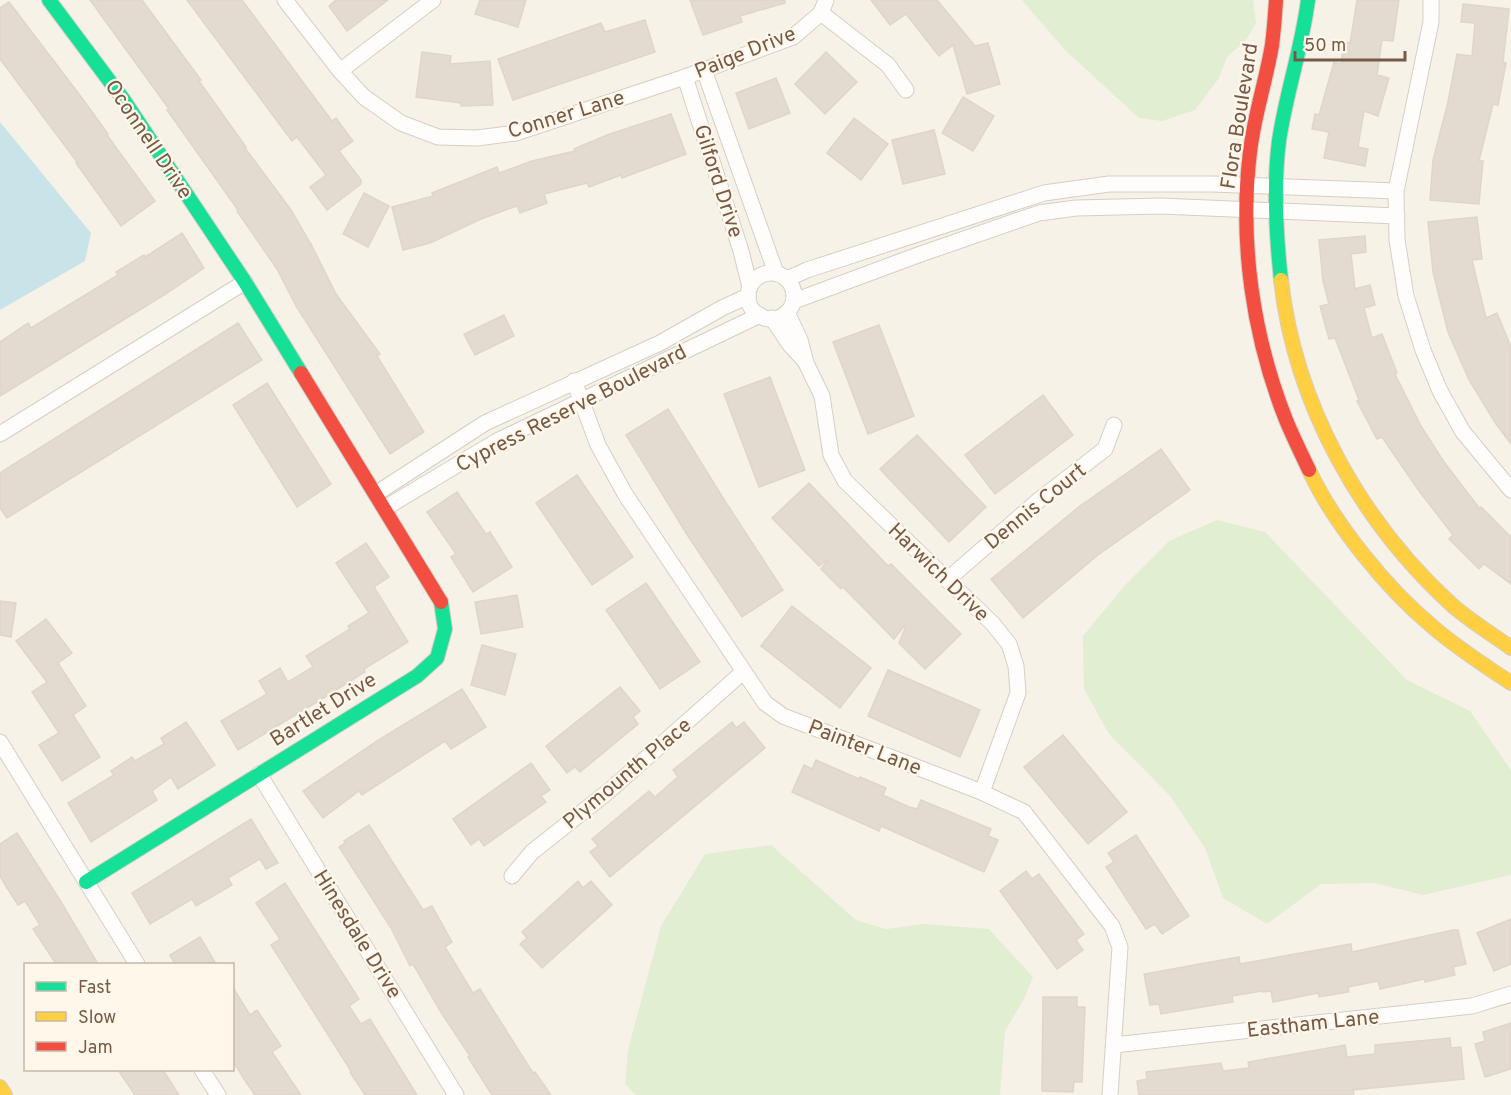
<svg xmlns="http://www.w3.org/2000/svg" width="1511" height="1095" viewBox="0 0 1511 1095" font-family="Overpass,sans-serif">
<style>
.green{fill:#e1eed2}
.water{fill:#c9e4e8}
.building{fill:#e3dad0;stroke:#e0d5ca;stroke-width:1.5}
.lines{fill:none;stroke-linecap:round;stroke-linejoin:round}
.street-casing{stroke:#d6cec5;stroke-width:17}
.fast-casing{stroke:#d6cec4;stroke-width:16}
.slow-casing{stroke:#d6cec4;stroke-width:16}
.jam-casing{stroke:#d6cec4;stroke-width:16}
.street{stroke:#fefdfc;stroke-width:15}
.fast{stroke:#16e098;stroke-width:14}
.slow{stroke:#ffcf43;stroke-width:14}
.jam{stroke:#f24e42;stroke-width:14}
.labels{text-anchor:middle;stroke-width:4.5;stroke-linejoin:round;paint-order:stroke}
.street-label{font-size:21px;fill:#765a47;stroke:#fff7e9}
</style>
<rect width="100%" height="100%" fill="#f7f2e8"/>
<g class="green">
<polygon points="1022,0 1253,0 1256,23 1246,40 1227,57 1219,78 1195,110 1162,121 1139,118 1065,50"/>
<polygon points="1217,520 1265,532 1407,680 1470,711 1511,770 1511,875 1423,895 1374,883 1321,884 1267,924 1223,898 1205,848 1170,796 1109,734 1084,689 1083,636 1127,583 1169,541"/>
<polygon points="771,845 856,920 886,929 924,924 989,929 1033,977 1024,999 1005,1031 1000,1095 636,1095 625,1084 628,1050 661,926 705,854"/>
</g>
<polygon class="water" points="0,122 91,233 85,261 0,310"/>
<g class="building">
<polygon points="90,0 142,0 201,80 199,81 246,147 245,148 291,210 312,246 336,294 380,354 377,356 424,432 390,454 296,306 277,269 237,211 238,210 167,110 169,109"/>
<polygon points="187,0 242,0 332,121 336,118 353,141 339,151 361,180 361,184 327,210 310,187 326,175 297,137 292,141"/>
<polygon points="336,0 388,0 347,31 329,6"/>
<polygon points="480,0 526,0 518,27 475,14"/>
<polygon points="690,0 785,0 785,3 740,16 742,22 703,35"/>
<polygon points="871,0 937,0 975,46 988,43 1000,84 967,94 953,45 939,56 906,14 890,25"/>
<polygon points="1357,0 1399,0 1393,41 1382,40 1377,75 1389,78 1378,116 1364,111 1358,147 1368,149 1365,166 1324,158 1329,132 1312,129 1315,114 1319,115 1334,62 1341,64 1344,42 1350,43"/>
<polygon points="9,2 85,102 108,134 107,135 155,201 121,226 76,163 77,162 0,59 0,8"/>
<polygon points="1463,4 1509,9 1503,62 1506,63 1498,105 1493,104 1479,161 1483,161 1479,204 1430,200 1433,160 1448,102 1457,54 1472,56 1475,23 1461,22"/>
<polygon points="645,20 655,52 513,100 498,59 601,23 605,32"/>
<polygon points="422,52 451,56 450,64 490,61 493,105 461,106 461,103 416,97"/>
<polygon points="826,52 857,82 825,114 795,84"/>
<polygon points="776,78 790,113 749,129 736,93"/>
<polygon points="963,97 994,116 973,151 942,133"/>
<polygon points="671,114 686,154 622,178 621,175 589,187 587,183 544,194 547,203 520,213 517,206 481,219 430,243 403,250 392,207 433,196 432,193 497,167 499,173 532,161 575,151 574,149 607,135"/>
<polygon points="854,118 888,144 861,180 827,153"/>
<polygon points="934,130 945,174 903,184 892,140"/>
<polygon points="364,193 389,206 368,247 343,234"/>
<polygon points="1477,217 1482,259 1472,260 1486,318 1497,313 1511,347 1511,444 1496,424 1469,380 1448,332 1433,272 1428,222"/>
<polygon points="182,233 204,268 167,293 0,396 0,342 28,323 31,328 118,275 116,272 144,255 145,257"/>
<polygon points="1365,236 1366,252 1351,254 1355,289 1370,285 1375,305 1364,308 1372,338 1382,334 1397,373 1395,374 1421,426 1444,462 1480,509 1481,507 1511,537 1511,584 1484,564 1479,569 1449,539 1453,535 1419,491 1382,437 1377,439 1357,401 1359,400 1335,338 1329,339 1320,306 1329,304 1323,281 1319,240"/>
<polygon points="504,315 514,336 475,355 464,334"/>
<polygon points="238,323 262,360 7,518 0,508 0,473"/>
<polygon points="879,325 914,416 868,434 833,342"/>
<polygon points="770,377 805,470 759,487 724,394"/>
<polygon points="267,383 331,484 297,507 233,405"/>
<polygon points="1043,395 1073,435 995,494 965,455"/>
<polygon points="668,409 723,498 783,590 742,617 686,533 626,435"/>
<polygon points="917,435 986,507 949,542 880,469"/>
<polygon points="1161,449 1190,490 1098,555 1023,618 991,579 1080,506"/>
<polygon points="577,475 633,557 592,585 536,503"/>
<polygon points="809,483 888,566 891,564 961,634 925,669 899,643 906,626 905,625 894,639 843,587 841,589 821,569 829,559 819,566 772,518"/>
<polygon points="457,492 486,534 490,532 512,567 473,592 451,557 456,554 427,512"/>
<polygon points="366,543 389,577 374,587 408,642 364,669 365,672 320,700 238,750 221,721 267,694 259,681 280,668 288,682 313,667 306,656 350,629 348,626 369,613 336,563"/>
<polygon points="646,583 700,662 660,689 606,610"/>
<polygon points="517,595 523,627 481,634 475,602"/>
<polygon points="0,601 16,603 11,637 0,635"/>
<polygon points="792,606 871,668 840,708 761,646"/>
<polygon points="46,619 72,653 58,663 86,706 73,715 100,757 62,781 39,745 59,733 32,692 47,682 16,641"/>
<polygon points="482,645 516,654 505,695 471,685"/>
<polygon points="888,670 980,710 960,757 868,716"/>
<polygon points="620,687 640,711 633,717 638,724 580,772 575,767 567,773 546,746"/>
<polygon points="462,689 486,727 451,749 445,741 362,795 359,791 323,818 303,791 377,741"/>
<polygon points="186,722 215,765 178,789 171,777 152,791 157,800 91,842 68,803 114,775 111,771 132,757 135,761 164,744 161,738"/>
<polygon points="732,722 736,728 744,722 765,748 610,877 590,852 598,846 592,839 649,791 655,797 671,783 678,777 673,770"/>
<polygon points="1063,735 1127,812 1088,844 1024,767"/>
<polygon points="816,760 859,779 860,777 886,788 883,795 909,807 917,809 921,800 991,829 988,836 998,840 984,872 881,826 879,831 792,792 804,765 812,769"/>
<polygon points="531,763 550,790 541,796 546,802 484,846 479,839 471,845 453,819"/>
<polygon points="251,819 278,863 266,869 260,859 228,878 232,885 196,906 192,899 150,924 132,893"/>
<polygon points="369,825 423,910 432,906 452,942 445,947 473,993 480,989 533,1073 535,1072 551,1095 492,1095 468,1057 470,1056 442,1014 413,964 410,966 391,928 339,847 345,843 344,841"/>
<polygon points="17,833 61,902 98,964 56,964 33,929 40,925 25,901 18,905 7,888 0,876 0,844"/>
<polygon points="1136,835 1189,916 1162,934 1155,924 1146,929 1106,867 1114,862 1108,853"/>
<polygon points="1026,871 1032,879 1039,874 1084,934 1076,940 1083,950 1057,969 1000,891"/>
<polygon points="578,881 583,888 591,881 612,905 542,968 520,944 527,938 522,932"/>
<polygon points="285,883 359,999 349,1006 361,1024 370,1019 417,1095 365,1095 350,1072 351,1071 271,945 280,939 256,903"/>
<polygon points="1511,919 1511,964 1494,971 1477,933"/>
<polygon points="1453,930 1458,930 1466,964 1453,967 1455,975 1425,982 1424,979 1380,989 1378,981 1348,987 1349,992 1319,997 1318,993 1273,1002 1271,991 1263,992 1262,991 1232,996 1233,1002 1161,1014 1159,1004 1150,1005 1144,974 1239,957 1240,964 1351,944 1352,952"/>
<polygon points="200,937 216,964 175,964 170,955"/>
<polygon points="232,986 250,1015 257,1010 281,1046 272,1052 301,1095 255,1095 244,1079 232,1059"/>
<polygon points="1043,997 1077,997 1077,1007 1085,1007 1082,1082 1074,1082 1073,1092 1042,1091"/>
<polygon points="1511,1023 1511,1069 1485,1077 1475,1044 1485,1041 1483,1032"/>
<polygon points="1450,1038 1451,1048 1461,1047 1464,1079 1353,1090 1354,1095 1139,1095 1137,1081 1147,1079 1146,1072 1221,1063 1223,1071 1249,1068 1248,1062 1345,1045 1347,1057 1375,1054 1375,1045"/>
<polygon points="118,1070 163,1070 179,1095 135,1095"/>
</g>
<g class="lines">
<defs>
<g id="street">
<polyline points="285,0 340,71 364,97 401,123 438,137 477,138 516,133 685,77 793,37 821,13 826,0"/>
<polyline points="1431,0 1431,22 1396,191 1397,240 1406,296 1423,350 1440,391 1463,432 1511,490"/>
<polyline points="821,13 888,65 906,90"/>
<polyline points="704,70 776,273"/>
<polyline points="340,71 433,0"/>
<polyline points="685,77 741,251 750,287"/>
<circle cx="771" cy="296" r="23"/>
<polyline points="787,279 807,270 1044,193 1109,184 1212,184 1396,191"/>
<polyline points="794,301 918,255 1039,213 1076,208 1161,206 1397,216"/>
<polyline points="787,312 800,340 806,363 822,396 831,455 845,481 993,624 1009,644 1016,666 1018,693 982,792"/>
<polyline points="772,318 790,345 804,360"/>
<polyline points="574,381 598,445 625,494 765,703 783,716 979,791 1024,812 1112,926 1120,947 1110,1095"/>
<polyline points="0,434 245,282"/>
<polyline points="377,493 485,423 660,343 722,308 748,296"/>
<polyline points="385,508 497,441 760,315"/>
<polyline points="947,580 1039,500 1105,449 1114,425"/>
<polyline points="0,742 137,964"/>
<polyline points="259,774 456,1095"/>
<polyline points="512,876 532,852 609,791 743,672"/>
<polyline points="1114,1045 1472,1006 1511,994"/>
<polyline points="202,1070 218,1095"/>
</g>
<g id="fast">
<polyline points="49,0 123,99 245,282 301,373"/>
<path d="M1281 280C1276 234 1273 187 1279 141 1286 93 1302 48 1308 0"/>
<polyline points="86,882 417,676 437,658 445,629 441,602"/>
</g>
<g id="slow">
<path d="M1281 280C1295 404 1360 521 1452 605 1470 621 1492 634 1511 648"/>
<path d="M1309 470C1334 524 1387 589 1433 627 1457 648 1484 665 1511 683"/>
<polyline points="0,1087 5,1095"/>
</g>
<g id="jam">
<path d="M1276 0C1275 15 1274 30 1272 45 1266 81 1254 116 1250 152 1239 242 1253 337 1286 420 1293 437 1301 453 1309 470"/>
<polyline points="301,373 441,602"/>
</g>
</defs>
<use href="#street" class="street-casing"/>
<use href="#fast" class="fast-casing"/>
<use href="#slow" class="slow-casing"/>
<use href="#jam" class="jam-casing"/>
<use href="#street" class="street"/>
<use href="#fast" class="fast"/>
<use href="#slow" class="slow"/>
<use href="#jam" class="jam"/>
</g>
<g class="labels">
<g class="street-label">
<text transform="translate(745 52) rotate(-22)" y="7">Paige Drive</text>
<text transform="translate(566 114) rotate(-17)" y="7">Conner Lane</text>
<text transform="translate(1239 116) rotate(-81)" y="7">Flora Boulevard</text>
<text transform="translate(149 139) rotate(56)" y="7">Oconnell Drive</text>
<text transform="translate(719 181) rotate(72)" y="7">Gilford Drive</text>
<text transform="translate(571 408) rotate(-27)" y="7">Cypress Reserve Boulevard</text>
<text transform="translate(1035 506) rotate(-39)" y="7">Dennis Court</text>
<text transform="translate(939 572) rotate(44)" y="7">Harwich Drive</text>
<text transform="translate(323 709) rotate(-32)" y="7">Bartlet Drive</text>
<text transform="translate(865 747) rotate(21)" y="7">Painter Lane</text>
<text transform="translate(627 773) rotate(-40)" y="7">Plymounth Place</text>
<text transform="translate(358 934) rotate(58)" y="7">Hinesdale Drive</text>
<text transform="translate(1313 1023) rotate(-6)" y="7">Eastham Lane</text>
</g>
</g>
<rect x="24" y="963" width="210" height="108" fill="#fff7e9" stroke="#c8b8a8" stroke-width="1.5"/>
<rect x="36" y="982" width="30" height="9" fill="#16e098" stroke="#c8b8a8" stroke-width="1.5"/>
<text x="78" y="993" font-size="18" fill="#765a47">Fast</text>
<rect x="36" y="1012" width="30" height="9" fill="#ffcf43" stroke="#c8b8a8" stroke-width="1.5"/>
<text x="78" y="1023" font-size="18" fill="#765a47">Slow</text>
<rect x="36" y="1042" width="30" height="9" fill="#f24e42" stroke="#c8b8a8" stroke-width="1.5"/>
<text x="78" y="1053" font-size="18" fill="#765a47">Jam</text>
<path d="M1295 51v9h110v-9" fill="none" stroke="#765a47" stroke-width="3"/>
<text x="1304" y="51" font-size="18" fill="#765a47" stroke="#fff7e9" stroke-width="4.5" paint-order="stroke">50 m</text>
</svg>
